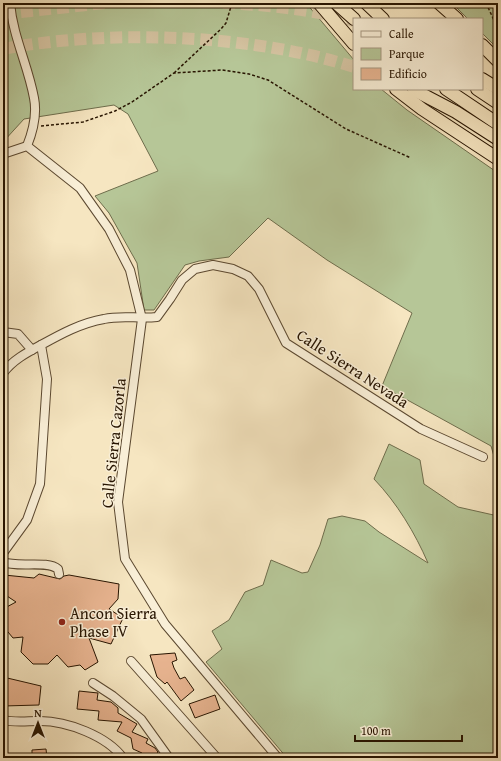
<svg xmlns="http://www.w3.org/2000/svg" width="501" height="761" viewBox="0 0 501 761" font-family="'Gentium Book Plus',serif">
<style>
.green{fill:#b6c697;stroke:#6e6d4c}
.building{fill:#e8b490;stroke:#271400}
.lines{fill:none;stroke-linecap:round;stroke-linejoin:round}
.highway-tunnel{stroke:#d7c6a4;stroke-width:12;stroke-dasharray:12 6;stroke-linecap:butt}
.minor-casing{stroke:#5b4830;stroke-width:10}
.highway-casing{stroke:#271400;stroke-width:14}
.path{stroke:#271400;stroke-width:1.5;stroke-dasharray:3 2;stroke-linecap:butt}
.minor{stroke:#f9efd7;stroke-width:8}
.highway{stroke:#f6e6c1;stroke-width:12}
.poi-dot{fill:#8f2418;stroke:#f9efd7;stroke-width:1.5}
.labels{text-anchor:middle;stroke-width:3;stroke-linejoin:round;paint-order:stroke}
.street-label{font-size:16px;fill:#271400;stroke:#f9efd7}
.poi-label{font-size:16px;fill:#271400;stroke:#f9efd7;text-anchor:start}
</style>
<rect width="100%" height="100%" fill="#f6e6c1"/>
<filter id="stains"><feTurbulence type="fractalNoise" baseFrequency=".005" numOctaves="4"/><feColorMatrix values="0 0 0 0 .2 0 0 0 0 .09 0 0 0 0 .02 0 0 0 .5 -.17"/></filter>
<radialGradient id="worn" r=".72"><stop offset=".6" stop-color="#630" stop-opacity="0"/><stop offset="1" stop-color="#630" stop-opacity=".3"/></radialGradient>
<g class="green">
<polygon points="3,3 306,3 354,60 354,89 381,89 407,110 498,173 498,470 491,446 382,386 412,313 327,260 268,218 229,257 199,261 185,265 154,310 144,310 137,263 109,213 95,196 158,171 128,114 114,105 24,119 3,142"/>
<polygon points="452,3 498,3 498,49 482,33 482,19 468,19"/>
<path d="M389 444 420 460 424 484 458 507 498 516V758H287L206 662 222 649 212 631 229 620 245 592 263 585 271 560 302 573 308 572 320 545 328 519 342 516 365 521 379 532 428 563C415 533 397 503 374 479Z"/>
</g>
<g class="building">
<polygon points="39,574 60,579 64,576 69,575 119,584 118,599 109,609 123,618 111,644 89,638 98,662 85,670 80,665 68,667 57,655 48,664 33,664 21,652 23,637 13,638 3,626 3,609 16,602 4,594 4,575 34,578"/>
<polygon points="175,653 177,660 172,662 174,668 180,679 185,677 194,690 181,701 167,682 165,684 157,677 150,655"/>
<polygon points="3,677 41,686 39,705 3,706"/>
<polygon points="79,691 98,693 97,700 111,702 118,708 118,713 137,724 132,732 148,739 146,743 155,748 158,752 155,757 145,758 141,755 142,753 133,749 131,738 117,731 122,722 98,720 99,711 77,709"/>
<polygon points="215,695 220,709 195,718 189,704"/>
<polygon points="46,749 47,758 32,758 32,750"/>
</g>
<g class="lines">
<g class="highway-tunnel">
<path d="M223 3C269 5 310 9 354 21"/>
<polyline points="3,14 105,3"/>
<path d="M3 49C108 29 252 34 354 67"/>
</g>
<defs>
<g id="minor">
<path d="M10 3C13 37 28 65 34 98 37 113 33 131 27 146"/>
<polyline points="3,154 27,146 80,188 109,229 130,270 142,319 118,502 125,559 165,624 278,758"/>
<polyline points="3,332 18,334 32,350"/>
<path d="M3 373C13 360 26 353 41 345"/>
<path d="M3 553 27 520 40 484 47 379 41 345C61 334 81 323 104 319 121 315 139 319 157 317L170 299 182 280 195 269 213 265 233 269 248 276 259 289 286 343 421 429 483 457"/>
<path d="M3 562C18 568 47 560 58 569L59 574"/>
<polyline points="131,661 217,758"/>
<polyline points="93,683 113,696 141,719 169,758"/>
<path d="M3 720C16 723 27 721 40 721 67 721 107 736 123 758"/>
</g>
<g id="highway">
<polyline points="319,3 354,44"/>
<polyline points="336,3 354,19"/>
<polyline points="366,3 383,19"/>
<polyline points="439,3 457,19"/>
<polyline points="482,45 498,61"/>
<polyline points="482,79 498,89"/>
<polyline points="396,89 422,109 498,159"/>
<polyline points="446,89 498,124"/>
<polyline points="477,89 498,103"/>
<polyline points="414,90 456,112 498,139"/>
</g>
</defs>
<use href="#minor" class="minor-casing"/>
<use href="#highway" class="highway-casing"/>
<g class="path">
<polyline points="486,3 498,29"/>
<polyline points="174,73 221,29 226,23 232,3"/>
<polyline points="41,126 83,122 115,111 132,102 174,73 222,70 249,74 268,80 346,129 411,158"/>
</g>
<use href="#minor" class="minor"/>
<use href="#highway" class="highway"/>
</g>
<circle class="poi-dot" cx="62" cy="622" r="4"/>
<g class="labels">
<g class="street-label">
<text transform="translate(353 368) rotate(33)" y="6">Calle Sierra Nevada</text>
<text transform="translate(113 443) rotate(-84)" y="6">Calle Sierra Cazorla</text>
</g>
<g class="poi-label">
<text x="70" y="619">Ancon Sierra<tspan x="70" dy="18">Phase IV</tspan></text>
</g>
</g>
<rect width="501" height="761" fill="none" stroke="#f6e6c1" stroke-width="16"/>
<rect x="4" y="4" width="493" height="753" fill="none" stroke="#271400" stroke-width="2"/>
<rect x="8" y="8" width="485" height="745" fill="none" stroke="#271400"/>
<rect x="353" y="18" width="130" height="72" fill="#f9efd7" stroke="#a59781"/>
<rect x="361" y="31" width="20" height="6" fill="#f9efd7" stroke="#a59781"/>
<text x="389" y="38" font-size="12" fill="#271400">Calle</text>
<rect x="361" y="48" width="20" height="12" fill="#b6c697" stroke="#a59781"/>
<text x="389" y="58" font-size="12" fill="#271400">Parque</text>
<rect x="361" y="68" width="20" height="12" fill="#e8b490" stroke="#a59781"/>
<text x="389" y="78" font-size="12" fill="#271400">Edificio</text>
<g transform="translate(38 723)" stroke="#f9efd7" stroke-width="3" paint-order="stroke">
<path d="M0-3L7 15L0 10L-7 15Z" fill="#271400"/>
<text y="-6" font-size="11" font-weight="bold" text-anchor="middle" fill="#271400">N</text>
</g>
<path d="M355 735v6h107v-6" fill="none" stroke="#271400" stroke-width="2"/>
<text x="361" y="735" font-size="12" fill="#271400" stroke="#f9efd7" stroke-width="3" paint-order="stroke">100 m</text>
<rect width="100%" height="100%" filter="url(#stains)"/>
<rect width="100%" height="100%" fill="url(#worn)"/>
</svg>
